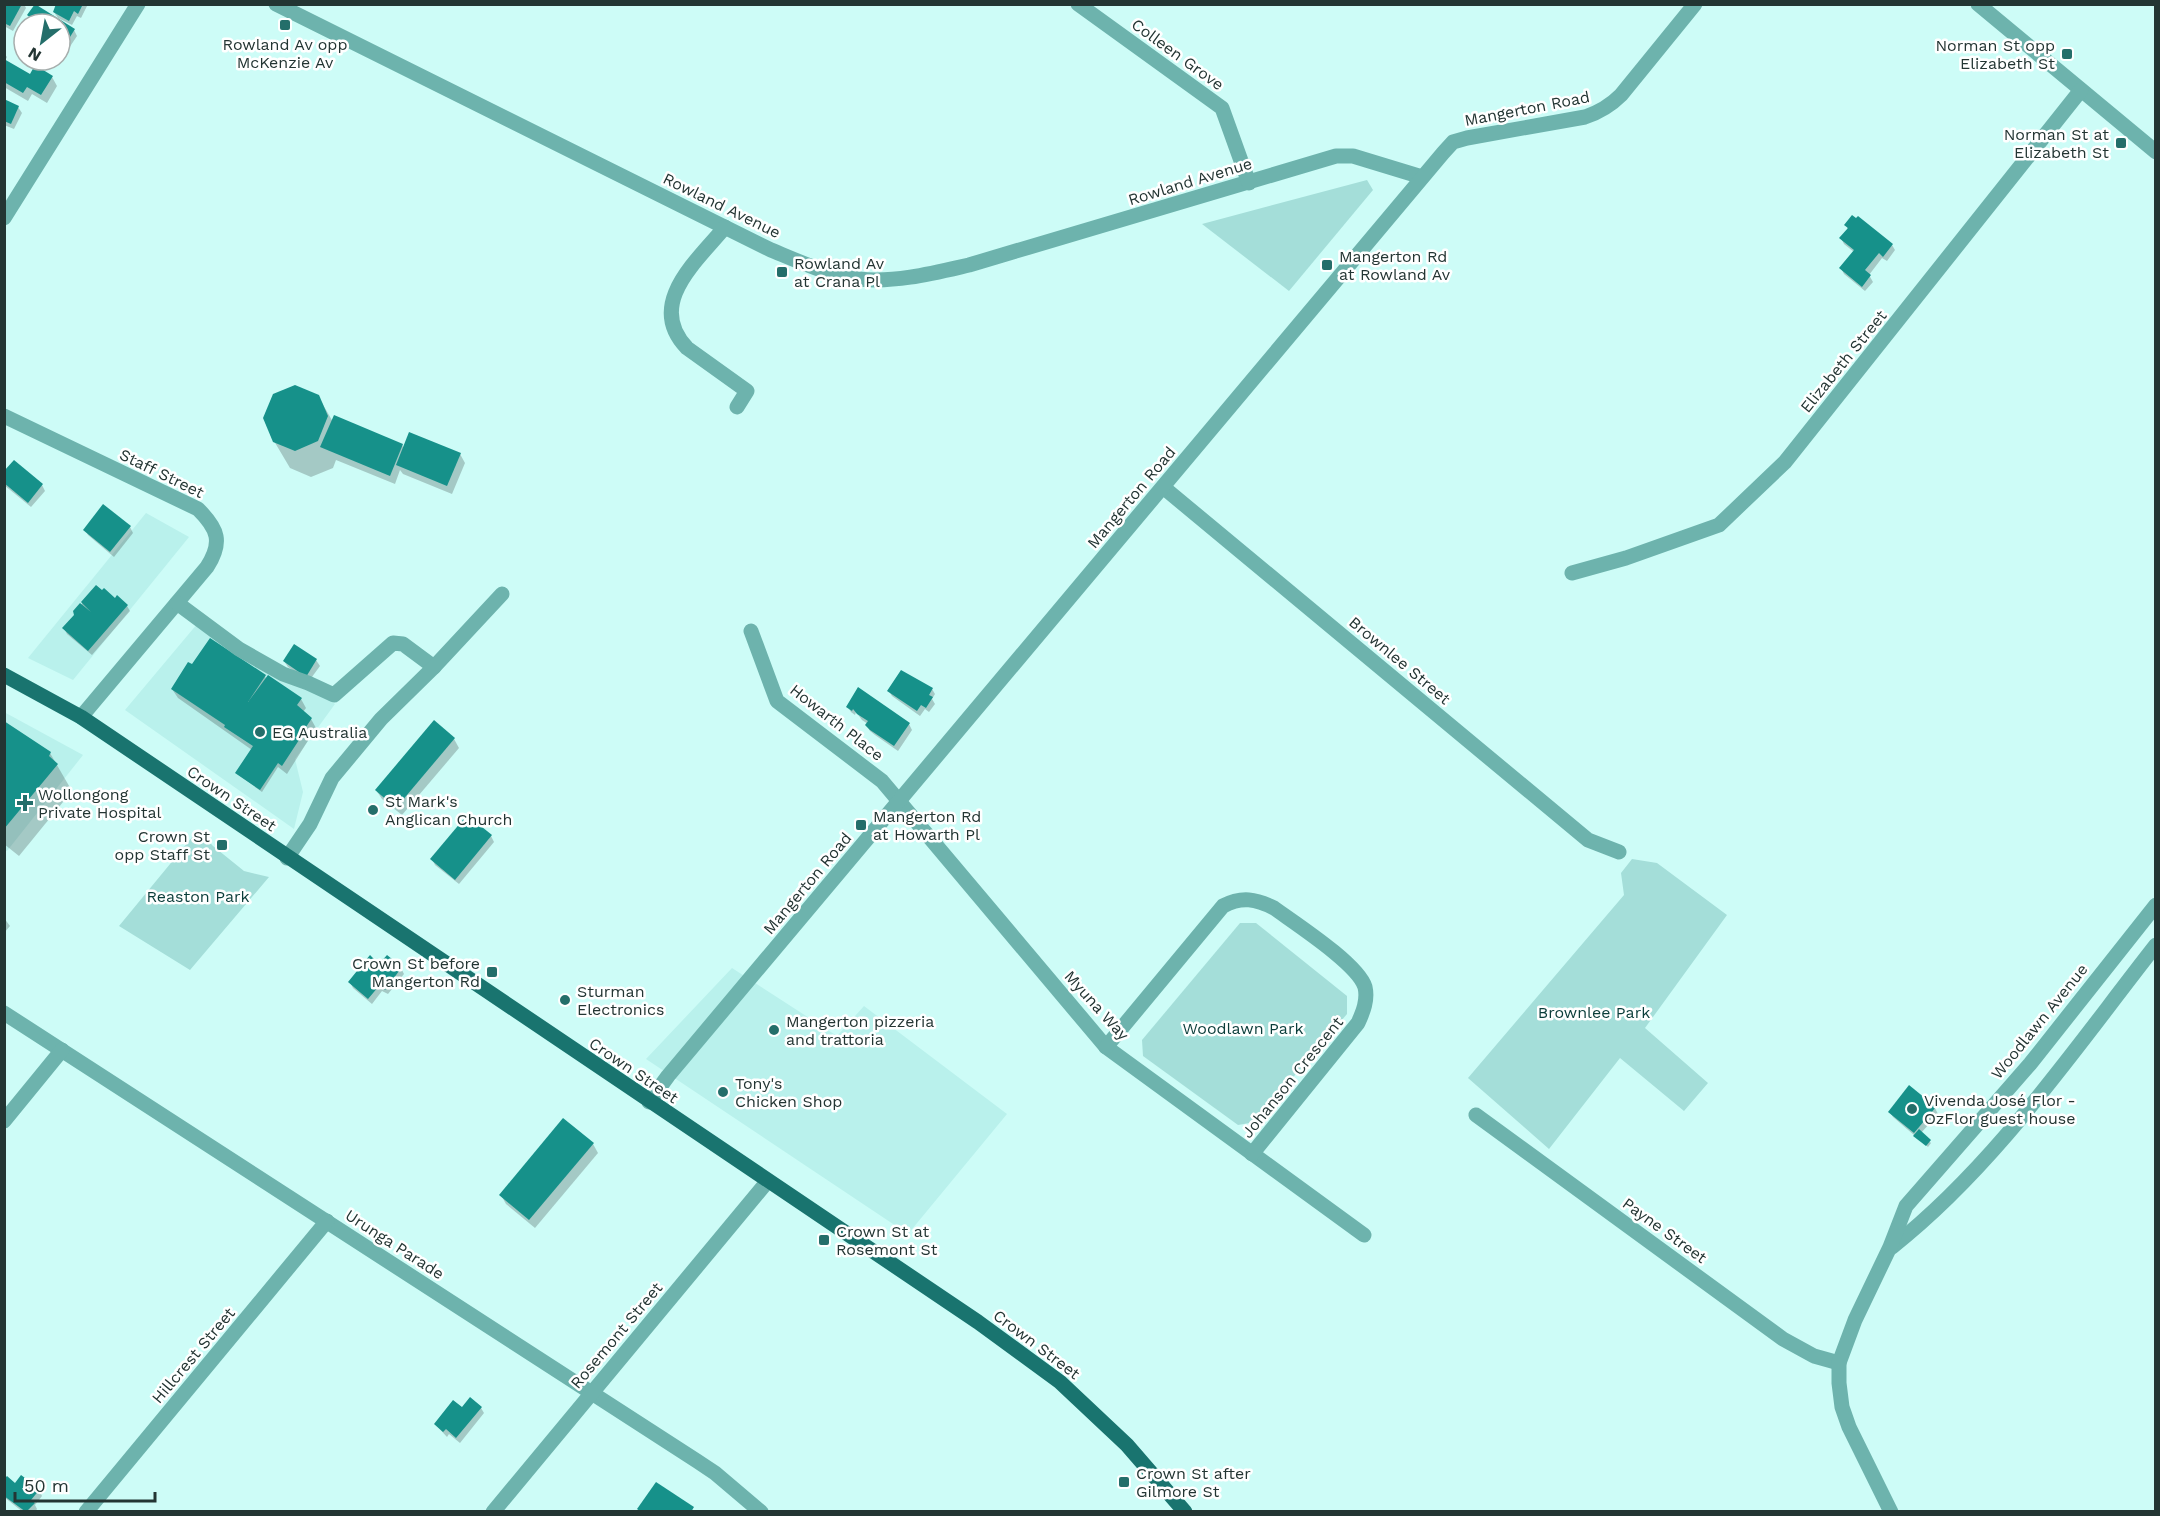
<svg xmlns="http://www.w3.org/2000/svg" width="2160" height="1516" viewBox="0 0 2160 1516" font-family="'Work Sans',sans-serif">
<style>
.built{fill:#b9f1ec}
.green{fill:#a4ded9}
.shadow{fill:#0003;fill-rule:evenodd}
.building{fill:#16918a}
.lines{fill:none;stroke-linecap:round;stroke-linejoin:round}
.minor{stroke:#6db3ad;stroke-width:15}
.major{stroke:#19746f;stroke-width:15}
.poi-dot{fill:#246e6a;stroke:#fff;stroke-width:2}
.labels{text-anchor:middle;stroke-width:5;stroke-linejoin:round;paint-order:stroke}
.poi-label{font-size:16px;fill:#233533;stroke:#fff;text-anchor:start}
.street-label{font-size:16px;fill:#233533;stroke:#fff}
.park-label{font-size:16px;fill:#0a3d3a;stroke:#fff}
</style>
<rect width="100%" height="100%" fill="#cdfcf7"/>
<g class="built">
<polygon points="146,513 189,537 73,680 28,658"/>
<polygon points="203,617 335,704 295,759 303,792 294,829 125,710"/>
<polygon points="4,712 83,755 7,851 4,850"/>
<polygon points="732,968 837,1036 864,1006 1007,1114 908,1234 646,1059"/>
</g>
<g class="green">
<polygon points="1367,180 1373,190 1289,291 1202,224"/>
<polygon points="198,830 213,846 244,871 269,877 190,970 119,926"/>
<polygon points="1632,859 1657,863 1727,915 1645,1028 1708,1083 1684,1111 1620,1058 1549,1149 1468,1078 1624,895 1621,873"/>
<polygon points="1240,923 1256,923 1347,996 1347,1014 1255,1122 1238,1125 1143,1056 1142,1040"/>
</g>
<g class="shadow">
<polygon points="4,4 24,4 26,8 13,31 4,26"/>
<polygon points="54,4 88,4 81,18 77,16 72,25 58,18 54,12 57,6"/>
<polygon points="35,6 74,30 77,36 63,57 60,55 60,24 37,24 32,21 29,15"/>
<polygon points="4,53 7,57 5,61 30,76 52,77 57,86 47,103 32,94 28,101 4,87"/>
<polygon points="4,101 18,107 22,113 14,129 4,125"/>
<polygon points="1846,225 1892,245 1895,250 1887,261 1882,258 1869,275 1873,282 1865,291 1844,274 1841,268 1854,252 1844,244 1841,238 1848,230"/>
<polygon points="318,396 333,422 402,445 404,449 460,454 465,463 452,494 403,474 400,470 395,484 336,460 333,468 311,477 290,468 274,441"/>
<polygon points="4,473 42,485 45,491 31,507 4,485"/>
<polygon points="130,527 133,533 114,557 88,535 85,530"/>
<polygon points="96,587 127,606 130,611 92,655 67,634 64,628 76,615 75,612"/>
<polygon points="294,646 316,660 320,666 309,681 288,667 284,661"/>
<path d="M265 676 266 679 301 699 306 708 303 712 311 719 316 728 287 774 278 767 262 792 236 773 252 750 178 698 172 689ZM290 727 294 730 287 741 286 740Z"/>
<polygon points="932,689 935,694 932,699 935,704 929,712 925,709 920,716 892,696 889,691"/>
<polygon points="848,707 909,724 912,730 898,751 875,735 870,731 867,726 868,724 862,720 856,712 855,715 851,712"/>
<polygon points="434,722 454,739 459,748 402,815 382,799 376,790"/>
<polygon points="4,723 50,753 72,791 19,856 4,844"/>
<polygon points="491,836 494,842 459,884 435,865 432,859"/>
<polygon points="4,918 10,926 4,933"/>
<polygon points="387,957 401,968 404,974 388,994 382,991 372,1004 353,988 350,982 380,966"/>
<polygon points="1935,1108 1938,1114 1921,1133 1931,1143 1928,1147 1893,1117 1890,1112"/>
<polygon points="593,1144 598,1153 535,1228 506,1204 501,1195"/>
<polygon points="481,1408 484,1413 460,1443 449,1434 447,1437 435,1424 462,1409"/>
<polygon points="4,1482 39,1490 42,1496 35,1505 37,1509 35,1512 23,1512 4,1497"/>
</g>
<g class="building">
<polygon points="4,4 22,4 10,26 4,23"/>
<polygon points="35,4 75,29 60,53 60,24 38,24 27,15"/>
<polygon points="56,4 83,4 78,14 74,11 69,21 53,12"/>
<polygon points="4,59 30,74 35,65 53,76 41,95 27,87 23,93 4,82"/>
<polygon points="4,99 19,106 11,124 4,121"/>
<polygon points="1852,215 1856,218 1858,216 1893,244 1883,257 1879,253 1865,270 1871,275 1862,287 1839,268 1854,250 1839,238 1848,228 1844,225"/>
<polygon points="295,385 319,395 328,416 318,441 295,451 273,442 263,418 273,394"/>
<polygon points="334,415 403,444 390,476 320,447"/>
<polygon points="409,432 461,453 447,486 396,465"/>
<polygon points="14,460 43,484 28,503 4,483 4,471"/>
<polygon points="103,504 131,526 110,552 83,530"/>
<polygon points="96,585 102,590 104,588 115,598 117,595 128,605 88,651 62,628 74,615 73,611 80,603 91,612 81,602"/>
<polygon points="210,638 266,675 248,702 268,675 302,698 297,705 312,718 298,739 290,733 291,730 288,733 299,740 282,766 278,763 260,790 235,773 253,746 224,727 225,725 171,689 188,662 192,664"/>
<polygon points="294,644 317,659 306,677 283,661"/>
<polygon points="901,670 933,688 929,695 933,697 926,708 921,705 917,711 887,691"/>
<polygon points="858,687 910,723 894,746 870,730 865,725 868,721 857,714 853,709 852,711 846,707"/>
<polygon points="434,720 455,738 396,808 375,790"/>
<polygon points="4,721 51,752 49,756 58,764 4,829"/>
<polygon points="467,815 492,835 455,880 430,859"/>
<polygon points="370,955 379,964 387,955 402,967 385,990 379,986 368,999 348,982"/>
<polygon points="1909,1085 1936,1107 1914,1133 1888,1112"/>
<polygon points="563,1118 594,1143 529,1220 499,1195"/>
<polygon points="1919,1129 1931,1140 1926,1146 1913,1136"/>
<polygon points="470,1397 482,1407 456,1438 446,1429 443,1432 434,1424 453,1400 462,1407"/>
<polygon points="21,1475 40,1489 31,1500 35,1503 26,1512 4,1496 4,1479 7,1476 15,1483"/>
<polygon points="656,1482 694,1507 691,1512 641,1512 637,1509"/>
</g>
<g class="lines">
<g class="minor">
<path d="M276 4 771 250C800 262 828 275 859 279 895 283 934 273 969 265L1336 156H1353L1422 177"/>
<polyline points="1078,4 1222,108 1249,183"/>
<polyline points="1978,4 2156,152"/>
<polyline points="4,218 138,4"/>
<path d="M725 227C697 261 645 304 687 348L747 391 737 407"/>
<path d="M4 416 198 509C218 529 223 542 207 567L81 717"/>
<polyline points="1163,487 1588,840 1619,852"/>
<polyline points="1572,573 1626,558 1719,525 1785,462 2081,90"/>
<polyline points="177,603 239,649 283,674 308,683 334,695 393,643 403,644 434,667"/>
<polyline points="751,631 777,701 882,781 1106,1047 1364,1235"/>
<polyline points="287,858 310,824 332,778 381,719 434,667 502,594"/>
<polyline points="4,1013 697,1461 715,1473 761,1512"/>
<path d="M1106 1047 1223 906C1242 896 1256 899 1274 908 1296 924 1358 964 1365 987 1368 1000 1363 1012 1358 1023L1252 1154"/>
<path d="M649 1102 668 1076 1443 153 1453 142 1467 138 1585 117C1600 112 1610 106 1621 95L1695 4"/>
<polyline points="1476,1115 1783,1339 1814,1356 1839,1363"/>
<polyline points="4,1121 62,1050"/>
<path d="M1892 1247C1995 1166 2075 1048 2156 945"/>
<polyline points="86,1512 327,1221"/>
<polyline points="493,1512 767,1182"/>
<polyline points="1891,1512 1849,1427 1842,1407 1839,1383 1839,1363 1855,1320 1890,1247 1906,1206 2030,1064 2156,905"/>
</g>
<polyline class="major" points="4,675 81,717 978,1322 1060,1382 1127,1445 1185,1512"/>
</g>
<g class="poi-dot">
<rect x="279" y="19" width="12" height="12" rx="3"/>
<rect x="2061" y="48" width="12" height="12" rx="3"/>
<rect x="2115" y="137" width="12" height="12" rx="3"/>
<rect x="1321" y="259" width="12" height="12" rx="3"/>
<rect x="776" y="266" width="12" height="12" rx="3"/>
<circle cx="260" cy="732" r="6"/>
<path d="M22 794h6v6h6v6h-6v6h-6v-6h-6v-6h6z"/>
<circle cx="373" cy="810" r="6"/>
<rect x="855" y="819" width="12" height="12" rx="3"/>
<rect x="216" y="839" width="12" height="12" rx="3"/>
<rect x="486" y="966" width="12" height="12" rx="3"/>
<circle cx="565" cy="1000" r="6"/>
<circle cx="774" cy="1030" r="6"/>
<circle cx="723" cy="1092" r="6"/>
<circle cx="1912" cy="1109" r="6"/>
<rect x="818" y="1234" width="12" height="12" rx="3"/>
<rect x="1118" y="1476" width="12" height="12" rx="3"/>
</g>
<g class="labels">
<g class="poi-label">
<text x="285" y="50" text-anchor="middle">Rowland Av opp<tspan x="285" dy="18">McKenzie Av</tspan></text>
<text x="2055" y="51" text-anchor="end">Norman St opp<tspan x="2055" dy="18">Elizabeth St</tspan></text>
<text x="2109" y="140" text-anchor="end">Norman St at<tspan x="2109" dy="18">Elizabeth St</tspan></text>
<text x="1339" y="262">Mangerton Rd<tspan x="1339" dy="18">at Rowland Av</tspan></text>
<text x="794" y="269">Rowland Av<tspan x="794" dy="18">at Crana Pl</tspan></text>
<text x="272" y="738">EG Australia</text>
<text x="38" y="800">Wollongong<tspan x="38" dy="18">Private Hospital</tspan></text>
<text x="385" y="807">St Mark's<tspan x="385" dy="18">Anglican Church</tspan></text>
<text x="873" y="822">Mangerton Rd<tspan x="873" dy="18">at Howarth Pl</tspan></text>
<text x="210" y="842" text-anchor="end">Crown St<tspan x="210" dy="18">opp Staff St</tspan></text>
<text x="480" y="969" text-anchor="end">Crown St before<tspan x="480" dy="18">Mangerton Rd</tspan></text>
<text x="577" y="997">Sturman<tspan x="577" dy="18">Electronics</tspan></text>
<text x="786" y="1027">Mangerton pizzeria<tspan x="786" dy="18">and trattoria</tspan></text>
<text x="735" y="1089">Tony's<tspan x="735" dy="18">Chicken Shop</tspan></text>
<text x="1924" y="1106">Vivenda José Flor -<tspan x="1924" dy="18">OzFlor guest house</tspan></text>
<text x="836" y="1237">Crown St at<tspan x="836" dy="18">Rosemont St</tspan></text>
<text x="1136" y="1479">Crown St after<tspan x="1136" dy="18">Gilmore St</tspan></text>
</g>
<g class="street-label">
<text transform="translate(1178 54) rotate(36)" y="6">Colleen Grove</text>
<text transform="translate(1527 108) rotate(-11)" y="6">Mangerton Road</text>
<text transform="translate(1190 181) rotate(-17)" y="6">Rowland Avenue</text>
<text transform="translate(722 205) rotate(26)" y="6">Rowland Avenue</text>
<text transform="translate(1843 361) rotate(-51)" y="6">Elizabeth Street</text>
<text transform="translate(162 473) rotate(26)" y="6">Staff Street</text>
<text transform="translate(1131 497) rotate(-50)" y="6">Mangerton Road</text>
<text transform="translate(1400 660) rotate(40)" y="6">Brownlee Street</text>
<text transform="translate(837 722) rotate(38)" y="6">Howarth Place</text>
<text transform="translate(232 798) rotate(34)" y="6">Crown Street</text>
<text transform="translate(807 883) rotate(-50)" y="6">Mangerton Road</text>
<text transform="translate(1097 1005) rotate(48)" y="6">Myuna Way</text>
<text transform="translate(2039 1021) rotate(-51)" y="6">Woodlawn Avenue</text>
<text transform="translate(634 1070) rotate(34)" y="6">Crown Street</text>
<text transform="translate(1292 1077) rotate(-51)" y="6">Johanson Crescent</text>
<text transform="translate(1665 1230) rotate(36)" y="6">Payne Street</text>
<text transform="translate(395 1244) rotate(33)" y="6">Urunga Parade</text>
<text transform="translate(616 1335) rotate(-50)" y="6">Rosemont Street</text>
<text transform="translate(1037 1344) rotate(37)" y="6">Crown Street</text>
<text transform="translate(193 1355) rotate(-50)" y="6">Hillcrest Street</text>
</g>
<g class="park-label">
<text x="198" y="902">Reaston Park</text>
<text x="1594" y="1018">Brownlee Park</text>
<text x="1243" y="1034">Woodlawn Park</text>
</g>
</g>
<rect width="2160" height="1516" fill="none" stroke="#233533" stroke-width="12"/>
<g transform="translate(42 42) rotate(211)"><circle r="28" fill="#ffffff" stroke="#a7aead" stroke-width="1.5"/>
<path d="M0-4.5L10 22L0 15L-10 22Z" fill="#246e6a"/>
<text y="-9" font-size="16" font-weight="bold" text-anchor="middle" fill="#233533">N</text>
</g>
<path d="M15 1492v9h140v-9" fill="none" stroke="#233533" stroke-width="3"/>
<text x="24" y="1492" font-size="18" fill="#233533" stroke="#ffffff" stroke-width="4.5" paint-order="stroke">50 m</text>
</svg>
